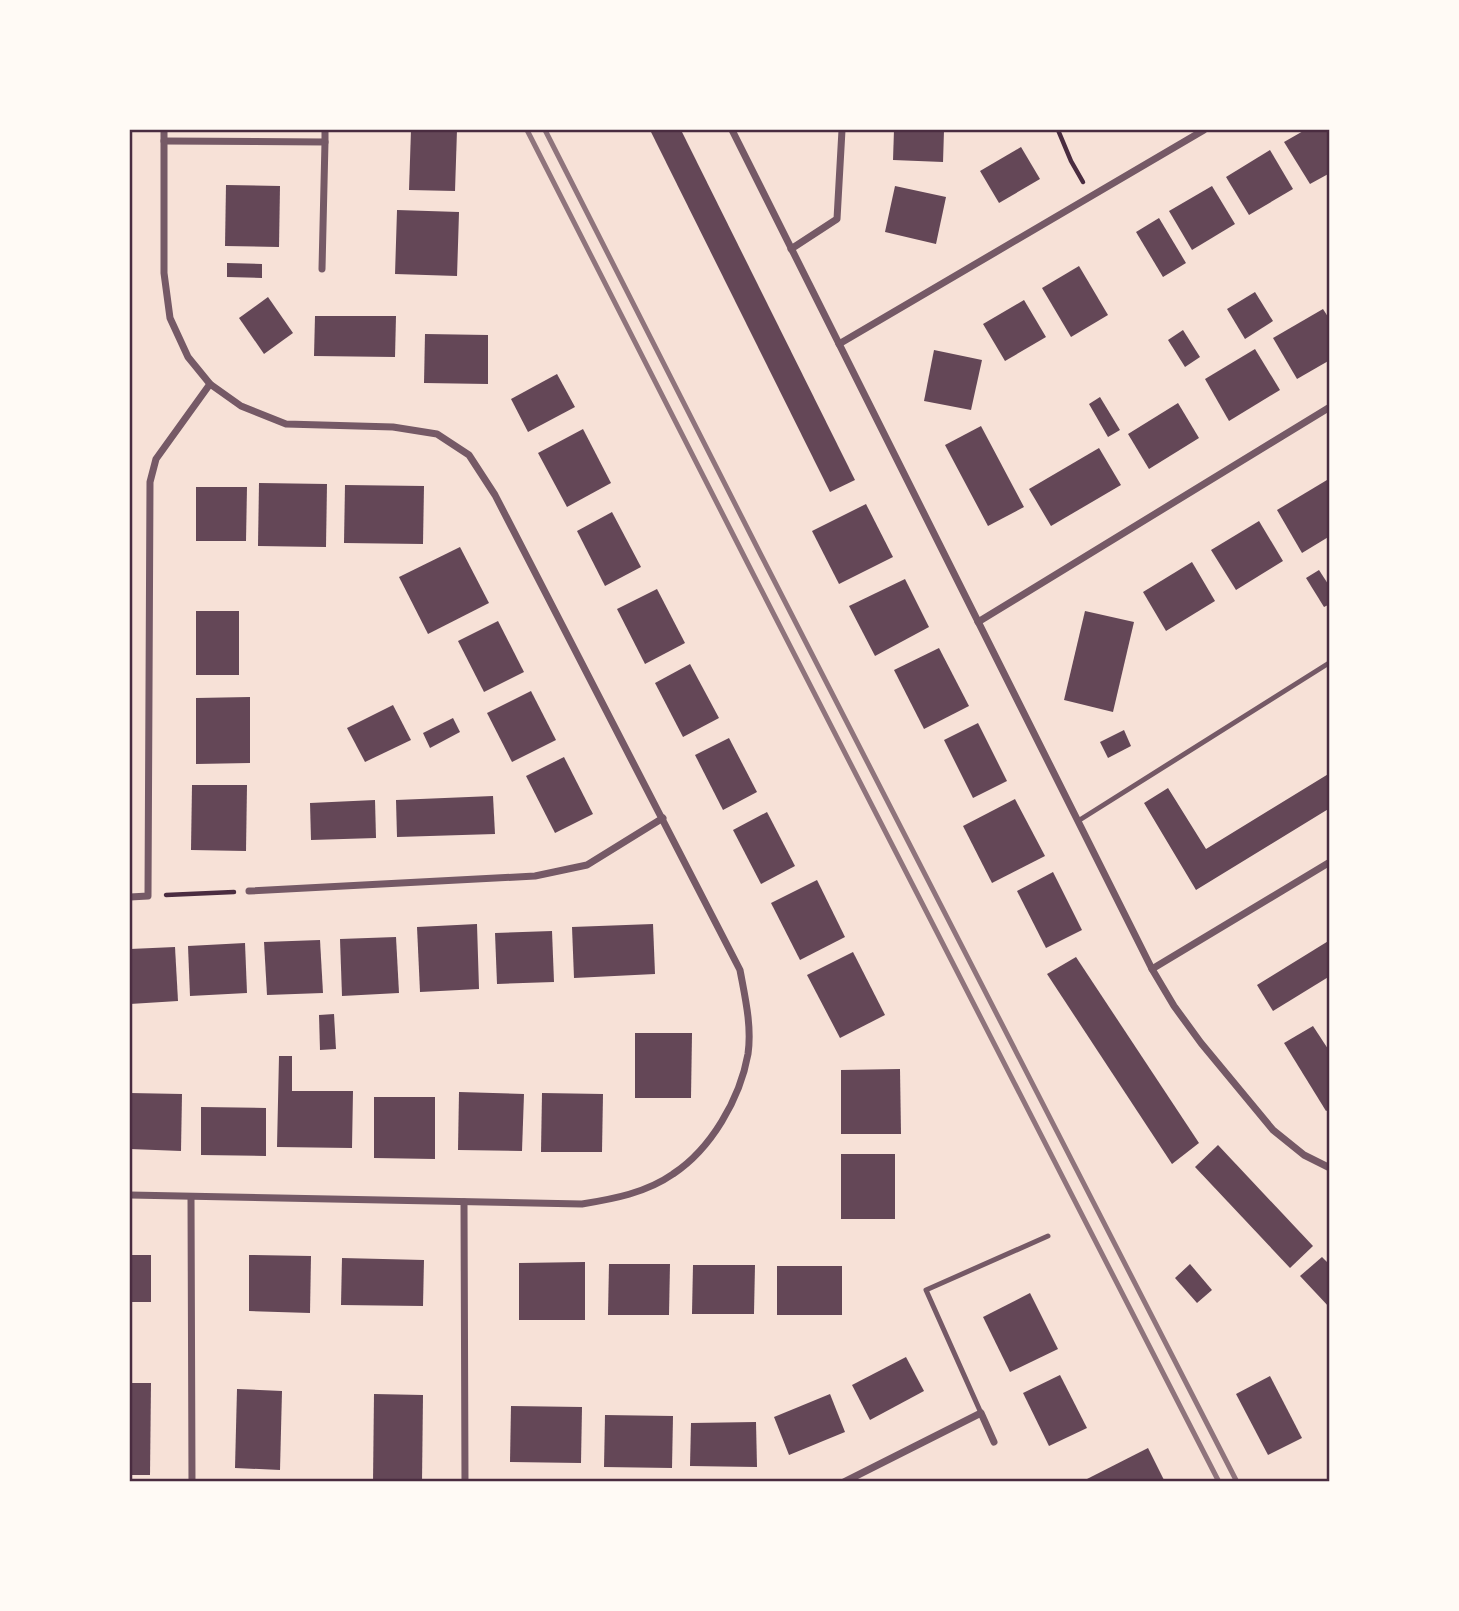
<svg xmlns="http://www.w3.org/2000/svg" width="1459" height="1611" viewBox="0 0 1459 1611" font-family="Arial,sans-serif">
<style>
.building{fill:#644757}
.lines{fill:none;stroke-linecap:round;stroke-linejoin:round}
.path{stroke:#4a2c40;stroke-width:4.5}
.service{stroke:#755966;stroke-width:5}
.minor{stroke:#755966;stroke-width:7}
.rail{stroke:#8f747c;stroke-width:5}
.neatline{fill:none;stroke:#4a2c40;stroke-width:2.5}
</style>
<rect width="100%" height="100%" fill="#f7e1d7"/>
<g class="building">
<polygon points="411,130 457,130 455,191 409,190"/>
<polygon points="650,130 681,130 855,480 830,492"/>
<polygon points="894,130 944,130 943,162 893,160"/>
<polygon points="1305,130 1330,130 1330,173 1310,184 1284,142"/>
<polygon points="1021,147 1040,179 999,203 980,171"/>
<polygon points="1270,150 1293,189 1249,215 1226,177"/>
<polygon points="226,185 280,186 279,247 225,246"/>
<polygon points="895,186 946,197 936,244 885,232"/>
<polygon points="1212,186 1235,224 1192,250 1169,211"/>
<polygon points="397,210 459,212 457,276 395,274"/>
<polygon points="1159,218 1186,263 1163,277 1136,232"/>
<polygon points="227,263 262,264 262,278 227,277"/>
<polygon points="1079,266 1108,315 1071,337 1042,288"/>
<polygon points="1255,292 1273,321 1245,339 1227,309"/>
<polygon points="268,297 293,333 264,354 239,318"/>
<polygon points="1024,300 1046,337 1005,361 983,324"/>
<polygon points="1323,309 1330,320 1330,360 1297,379 1273,338"/>
<polygon points="315,316 396,316 395,357 314,356"/>
<polygon points="1183,330 1200,357 1185,367 1168,340"/>
<polygon points="425,334 488,335 488,384 424,383"/>
<polygon points="1255,349 1280,390 1229,421 1205,379"/>
<polygon points="934,350 982,360 971,410 924,401"/>
<polygon points="557,374 575,407 528,432 511,399"/>
<polygon points="1100,397 1120,430 1108,437 1089,404"/>
<polygon points="1178,403 1199,438 1149,469 1128,434"/>
<polygon points="981,426 1024,507 988,526 945,445"/>
<polygon points="583,429 611,483 567,507 538,453"/>
<polygon points="1099,448 1121,485 1051,526 1029,489"/>
<polygon points="1327,480 1330,484 1330,536 1302,553 1277,510"/>
<polygon points="259,483 327,484 326,547 258,546"/>
<polygon points="345,485 424,486 423,544 344,543"/>
<polygon points="196,487 247,487 246,541 196,541"/>
<polygon points="866,504 893,557 839,584 812,531"/>
<polygon points="612,512 641,567 605,586 577,531"/>
<polygon points="1259,521 1283,561 1236,590 1211,550"/>
<polygon points="460,547 489,603 428,634 399,577"/>
<polygon points="1192,562 1215,601 1166,631 1143,592"/>
<polygon points="1319,570 1330,587 1330,604 1324,607 1306,578"/>
<polygon points="905,579 929,627 875,656 849,606"/>
<polygon points="657,589 685,643 645,664 617,609"/>
<rect x="196" y="611" width="43" height="64"/>
<polygon points="1085,611 1134,622 1113,712 1064,700"/>
<polygon points="498,621 524,672 484,692 458,641"/>
<polygon points="939,648 969,706 924,729 894,670"/>
<polygon points="690,664 719,718 683,737 655,683"/>
<polygon points="531,691 556,740 512,762 487,713"/>
<polygon points="250,697 250,763 196,764 196,698"/>
<polygon points="393,705 411,740 365,762 347,728"/>
<polygon points="453,718 460,732 430,748 423,733"/>
<polygon points="978,723 1007,781 973,798 944,740"/>
<polygon points="1124,730 1131,746 1108,758 1100,742"/>
<polygon points="729,738 757,792 723,810 695,755"/>
<polygon points="564,757 593,814 555,833 526,776"/>
<polygon points="1330,773 1330,808 1196,890 1144,803 1168,788 1206,849"/>
<polygon points="192,785 247,785 246,851 191,850"/>
<polygon points="493,796 495,834 397,837 396,800"/>
<polygon points="1015,799 1045,856 992,883 963,826"/>
<polygon points="375,800 376,838 311,840 310,803"/>
<polygon points="767,812 795,866 761,884 733,830"/>
<polygon points="1053,872 1082,930 1046,948 1017,891"/>
<polygon points="817,880 845,937 800,960 771,903"/>
<polygon points="477,924 479,989 420,992 417,927"/>
<polygon points="653,924 655,974 574,978 572,927"/>
<polygon points="552,931 554,982 497,984 495,933"/>
<polygon points="396,937 399,993 342,996 340,939"/>
<polygon points="320,940 323,993 267,995 264,942"/>
<polygon points="1330,940 1330,976 1273,1011 1257,985"/>
<polygon points="245,943 247,993 190,996 188,946"/>
<polygon points="175,947 178,1001 130,1004 130,949"/>
<polygon points="853,952 885,1015 840,1038 807,975"/>
<polygon points="1076,957 1199,1143 1172,1164 1047,974"/>
<polygon points="334,1014 336,1049 320,1050 319,1015"/>
<polygon points="1313,1026 1330,1052 1330,1109 1326,1111 1284,1043"/>
<polygon points="635,1033 692,1033 691,1098 635,1098"/>
<polygon points="279,1056 292,1056 292,1091 353,1091 352,1148 277,1147"/>
<polygon points="900,1069 901,1134 841,1134 841,1070"/>
<polygon points="459,1092 524,1094 522,1151 458,1150"/>
<polygon points="130,1093 182,1094 181,1151 130,1149"/>
<polygon points="542,1093 603,1094 602,1152 541,1152"/>
<polygon points="374,1097 435,1097 435,1159 374,1158"/>
<polygon points="201,1107 266,1108 266,1156 201,1155"/>
<polygon points="1218,1145 1313,1246 1290,1268 1195,1167"/>
<rect x="841" y="1154" width="54" height="65"/>
<rect x="130" y="1255" width="21" height="47"/>
<polygon points="249,1255 311,1256 310,1313 249,1311"/>
<polygon points="1322,1257 1330,1265 1330,1308 1300,1276"/>
<polygon points="342,1258 424,1260 423,1306 341,1305"/>
<polygon points="585,1262 585,1320 519,1320 519,1263"/>
<polygon points="609,1264 670,1264 669,1315 608,1315"/>
<polygon points="1190,1264 1212,1290 1197,1303 1175,1278"/>
<polygon points="693,1265 755,1265 754,1314 692,1314"/>
<rect x="777" y="1266" width="65" height="49"/>
<polygon points="1030,1293 1058,1349 1010,1372 983,1317"/>
<polygon points="906,1357 924,1391 870,1420 852,1385"/>
<polygon points="1060,1375 1087,1428 1049,1446 1023,1393"/>
<polygon points="1270,1376 1302,1438 1268,1455 1236,1394"/>
<polygon points="130,1383 151,1383 150,1475 130,1475"/>
<polygon points="237,1389 282,1391 280,1470 235,1468"/>
<polygon points="374,1394 423,1395 422,1482 373,1482"/>
<polygon points="830,1394 845,1432 789,1455 774,1417"/>
<polygon points="511,1406 582,1407 581,1463 510,1462"/>
<polygon points="605,1415 673,1416 672,1468 604,1467"/>
<polygon points="756,1422 757,1467 690,1466 691,1423"/>
<polygon points="1148,1448 1165,1482 1088,1482 1087,1479"/>
</g>
<g class="lines">
<g class="path">
<polyline points="1058,130 1071,161 1083,182"/>
<polyline points="166,895 234,892"/>
</g>
<g class="service">
<polyline points="1078,821 1329,663"/>
<polyline points="981,1413 926,1290 1048,1236"/>
</g>
<g class="minor">
<polyline points="732,130 1152,969 1174,1006 1201,1043 1273,1130 1304,1155 1330,1168"/>
<polyline points="164,141 325,142 322,269"/>
<polyline points="325,142 325,130"/>
<polyline points="791,249 837,219 842,130"/>
<polyline points="839,344 1204,130"/>
<polyline points="978,622 1330,407"/>
<polyline points="249,891 535,876 587,865 663,818"/>
<polyline points="130,897 148,896 150,482 156,459 210,384"/>
<polyline points="1152,969 1330,862"/>
<path d="M130 1195 582 1204C613 1199 646 1193 673 1174 711 1149 740 1099 748 1054 752 1026 745 997 740 970L495 495 469 455 437 434 393 427 286 424 241 406 210 384 188 357 170 318 164 273V130"/>
<polyline points="191,1197 192,1482"/>
<polyline points="464,1202 465,1482"/>
<polyline points="844,1482 981,1413 994,1442"/>
</g>
<g class="rail">
<polyline points="527,130 747,562 1219,1482"/>
<polyline points="545,130 761,555 1237,1482"/>
</g>
</g>
<rect width="1459" height="1611" fill="none" stroke="#fffaf5" stroke-width="262"/>
<rect x="131" y="131" width="1197" height="1349" class="neatline"/>
</svg>
